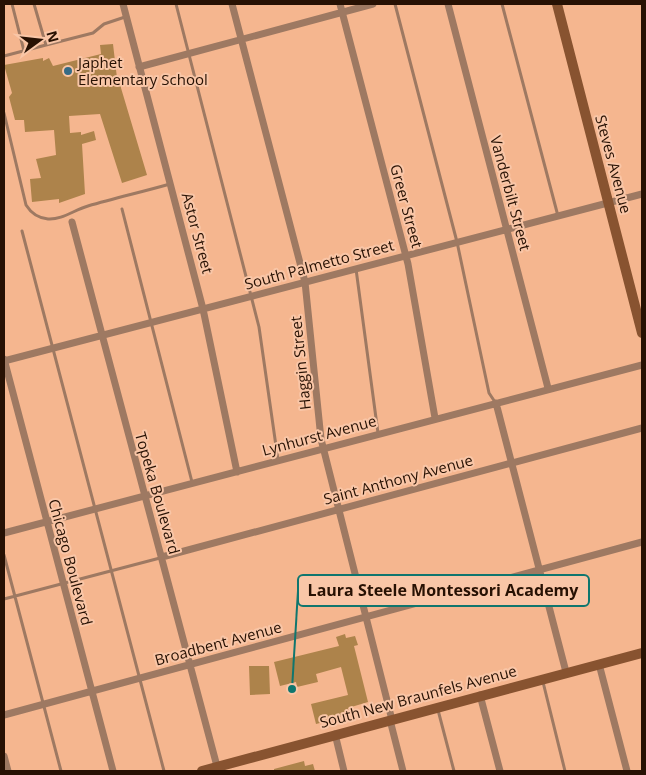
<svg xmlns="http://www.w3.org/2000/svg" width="646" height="775" viewBox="0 0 646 775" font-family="'Open Sans',sans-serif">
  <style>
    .building { fill: #ad834b }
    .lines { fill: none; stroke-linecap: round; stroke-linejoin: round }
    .lane { stroke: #9e7962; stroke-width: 3 }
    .street { stroke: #9e7962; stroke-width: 7 }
    .secondary { stroke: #885330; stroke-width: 10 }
    .poi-dot { fill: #356b86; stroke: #f9c6a7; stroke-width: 2 }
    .labels { text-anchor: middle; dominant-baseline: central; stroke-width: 4; stroke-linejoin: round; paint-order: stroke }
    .poi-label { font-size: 15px; fill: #271103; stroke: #f9c6a7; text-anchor: start }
    .street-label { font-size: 15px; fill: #271103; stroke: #f9c6a7 }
    .leader { fill: none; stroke: #0f766e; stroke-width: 2 }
    .callout-dot { fill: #0f766e; stroke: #f9c6a7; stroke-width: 2 }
    .callout { fill: #f9c6a7; stroke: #0f766e; stroke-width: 2 }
    .callout-label { font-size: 16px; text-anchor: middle; font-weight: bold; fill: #271103 }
  </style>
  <rect width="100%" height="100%" fill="#f5b68f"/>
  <!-- building -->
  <path class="building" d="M113 44 117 78 120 77 121 88 147 175 122 183 100 114 69 116 70 133 81 132V135L94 131 96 140 82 144 85 194 59 203V199L32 202 30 179 41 178 36 159 56 155 54 130 25 132 24 120H15L9 97 12 93 4 65 43 58V61L49 58 53 66 101 54 100 45Z
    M345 634 346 638 355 636 358 645 354 646 368 702 348 708 350 715 316 724 311 704 348 695 341 667 316 674 318 682 297 687 296 682 280 686 274 662 339 646 336 637Z
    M249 666H269L270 694 250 695Z
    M304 761 305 766 313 764 315 771H274V769Z"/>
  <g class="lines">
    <!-- lane -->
    <path class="lane" d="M12 4 24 51
      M176 4 259 327 278 460
      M395 4 457 242 489 393 495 402
      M502 4 558 216
      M46 45 93 33 104 24 125 17
      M4 56 46 45 34 4
      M4 113 26 205C31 213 37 218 48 219 62 220 74 210 88 206 115 198 142 192 170 184
      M122 209 192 482
      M22 231 164 771
      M356 269 378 433
      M4 555 61 771
      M4 599 160 558
      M543 682 565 771
      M438 710 454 771"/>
    <!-- street -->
    <path class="street" d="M123 4 203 309 237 472
      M232 4 305 282 321 439 392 720
      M340 4 408 264 435 418
      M448 4 548 388
      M139 67 373 4
      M72 222 218 770
      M4 359 113 771
      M4 361 642 194
      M496 403 566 672
      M4 533 642 365
      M162 557 642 428
      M599 664 627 771
      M480 695 500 771
      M4 715 642 542
      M390 720 403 771
      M335 734 344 771
      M4 756 8 771"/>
    <!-- secondary -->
    <path class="secondary" d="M557 4 642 333
      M202 771 642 653"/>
  </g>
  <!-- markers -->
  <circle class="poi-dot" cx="68" cy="71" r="5"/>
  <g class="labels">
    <!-- poi labels -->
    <g class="poi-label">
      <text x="78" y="62">Japhet<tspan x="78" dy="17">Elementary School</tspan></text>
    </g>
    <!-- street labels -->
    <g class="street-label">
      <text transform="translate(614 164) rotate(75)">Steves Avenue</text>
      <text transform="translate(511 193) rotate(75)">Vanderbilt Street</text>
      <text transform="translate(407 206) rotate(75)">Greer Street</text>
      <text transform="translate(198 233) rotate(75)">Astor Street</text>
      <text transform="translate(319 264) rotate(-15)">South Palmetto Street</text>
      <text transform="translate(300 363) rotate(-96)">Haggin Street</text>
      <text transform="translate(319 435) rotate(-15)">Lynhurst Avenue</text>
      <text transform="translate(398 479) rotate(-15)">Saint Anthony Avenue</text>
      <text transform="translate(158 493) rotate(74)">Topeka Boulevard</text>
      <text transform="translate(71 562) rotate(75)">Chicago Boulevard</text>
      <text transform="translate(218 643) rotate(-15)">Broadbent Avenue</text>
      <text transform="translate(418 696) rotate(-15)">South New Braunfels Avenue</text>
    </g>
  </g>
  <!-- callouts -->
  <path class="leader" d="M292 689L298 591"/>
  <circle class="callout-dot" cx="292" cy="689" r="5"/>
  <rect class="callout" x="298" y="575" width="291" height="31" rx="5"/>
  <g class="callout-label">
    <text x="443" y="596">Laura Steele Montessori Academy</text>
  </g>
  <!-- border -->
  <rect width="646" height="775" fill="none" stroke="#271103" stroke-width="10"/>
  <!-- north arrow -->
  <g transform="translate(40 40) rotate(75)" stroke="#f9c6a7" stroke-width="4" paint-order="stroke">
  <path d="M0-4L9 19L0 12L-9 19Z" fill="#271103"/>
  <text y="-8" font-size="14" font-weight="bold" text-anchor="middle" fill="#271103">N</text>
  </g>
</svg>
